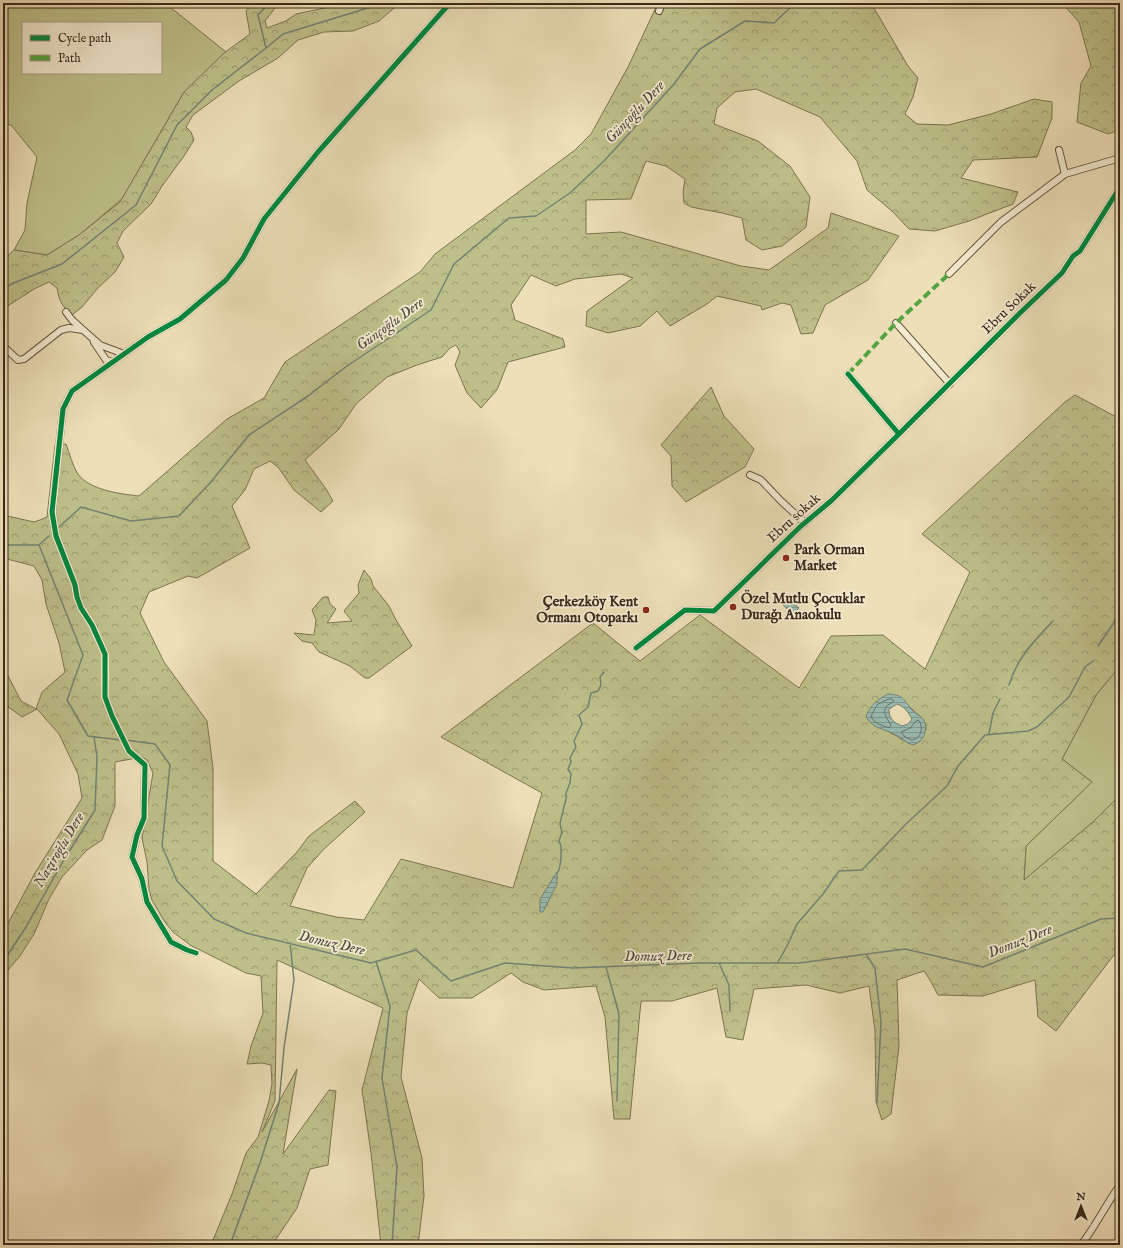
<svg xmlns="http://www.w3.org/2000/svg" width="1123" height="1248" viewBox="0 0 1123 1248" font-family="'IM FELL English',serif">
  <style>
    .green { fill: #bec08a; stroke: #7c7553; fill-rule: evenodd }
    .forest { fill: url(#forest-crowns); stroke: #7c7553; fill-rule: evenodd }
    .water { fill: url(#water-rules); stroke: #738276; fill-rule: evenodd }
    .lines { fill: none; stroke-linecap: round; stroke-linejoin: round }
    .shore { stroke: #6a7367; stroke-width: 1 }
    .stream { stroke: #738276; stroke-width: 1.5 }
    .minor-casing { stroke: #675743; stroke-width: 8 }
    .minor { stroke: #f3ead0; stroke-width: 6 }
    .quiet { stroke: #54a441; stroke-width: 4; stroke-dasharray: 8 4; stroke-linecap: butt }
    .cycleway-casing { stroke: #f3ead0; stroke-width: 8 }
    .cycleway { stroke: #00873e; stroke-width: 5 }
    .poi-dot { fill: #8f2418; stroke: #f3ead0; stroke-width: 1.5 }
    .labels { text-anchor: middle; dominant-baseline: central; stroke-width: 3.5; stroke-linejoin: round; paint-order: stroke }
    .street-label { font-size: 14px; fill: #3a2a1c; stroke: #f3ead0 }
    .poi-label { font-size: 14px; font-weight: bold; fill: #3a2a1c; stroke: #f3ead0; text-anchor: start }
    .water-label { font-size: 15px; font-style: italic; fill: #524e42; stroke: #f3ead0 }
  </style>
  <defs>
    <pattern id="forest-crowns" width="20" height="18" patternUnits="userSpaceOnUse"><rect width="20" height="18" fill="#bec08a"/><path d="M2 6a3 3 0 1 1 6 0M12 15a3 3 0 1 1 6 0" fill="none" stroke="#9b9c70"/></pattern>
    <pattern id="water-rules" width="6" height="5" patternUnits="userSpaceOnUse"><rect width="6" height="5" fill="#99bcb2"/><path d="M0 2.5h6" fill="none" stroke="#7e9990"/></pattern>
  </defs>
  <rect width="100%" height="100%" fill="#eddfb7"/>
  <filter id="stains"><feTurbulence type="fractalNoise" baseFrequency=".005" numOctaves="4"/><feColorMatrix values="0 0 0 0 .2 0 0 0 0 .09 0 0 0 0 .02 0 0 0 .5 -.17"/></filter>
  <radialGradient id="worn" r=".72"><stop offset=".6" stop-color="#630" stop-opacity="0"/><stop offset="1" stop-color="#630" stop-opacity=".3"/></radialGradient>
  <!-- green -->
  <path class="green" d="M3 3H165L226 52 184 92 122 199 79 235 47 255 14 250 25 230 27 203 37 157 11 125 3 124ZM23 23H161V73H23Z
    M1120 666V795L1093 822 1024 880 1026 846 1092 782 1062 759 1096 695Z"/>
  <!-- forest -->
  <path class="forest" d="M252 3H279L265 21 267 28 286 21 296 14 334 6 343 3H400L379 21 353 31 324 32 298 40 278 58 239 81 193 115 186 127 191 132 194 140 184 156 162 186 151 204 123 231 117 243 124 257 115 272 97 289 82 307 72 315C62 306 59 301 57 288L49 282 34 289 3 309V260L14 250 47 255 79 235 120 202 184 92 224 53 250 34 246 11Z
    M658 3H871L908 66 918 78 913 97 905 114 917 124 948 125 991 114 1034 99 1052 102V118L1037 157 973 160 961 178 1018 192 1013 204 969 221 935 231 909 229 892 211 867 190 857 161 820 117 756 89 735 92 717 108 714 124 758 141 790 166 810 197 806 227 782 246 762 250 746 240 742 218 722 213 691 207 684 203 683 192 685 179 666 166 646 161 631 199 586 200V234L621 232 741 266 769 270 828 228 831 213 899 236 868 280 825 305 813 333 801 334 791 305 782 303 762 310 761 306 717 296 707 304 670 326 657 311 640 326 608 333 586 326 587 311 633 278 621 274 575 279 556 286 531 275 511 305 515 320 563 339 565 347 508 362 497 390 481 408 467 393 455 365 460 352 456 345 450 348 442 357 417 365 387 377 356 404 339 429 305 460 326 489 333 501 321 512 294 490 278 467 270 461 254 469 245 490 232 506 250 548 197 578 188 576 149 592 140 613 164 662 207 721 213 768V861L256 894 297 852 309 836 355 801 365 812 324 849 307 868 290 906 336 917 364 920 401 859 513 888 542 793 441 737 593 623 640 661 700 615 799 688 831 636 883 635 925 669 970 572 922 534 1065 402 1075 395 1120 419V666L1096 695 1062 759 1092 782 1026 846 1024 880 1093 822 1120 795V952L1113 956 1056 1031 1038 1017 1035 980 983 996 938 995 930 980 924 971 897 980 899 1046 891 1114 882 1120 876 1102 875 1031 869 986 840 993 806 985 754 989 743 1040 726 1037 717 988 672 1001H641L630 1119H614L605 1017 596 986 544 990 523 982 511 973 472 998H439L419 979 407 1013 401 1077 422 1158 424 1196 418 1245H381L371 1153 362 1090 383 1008 277 960 275 1101 262 1132 297 1069 283 1154 329 1090 336 1091 328 1165 310 1169 297 1208 272 1245H211L232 1194 246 1153 258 1137 269 1101 272 1084 271 1065 262 1063 247 1064 251 1046 263 1013 261 976 246 973 190 945 173 932 165 922 152 900 149 889 147 862 142 838 153 773 147 760 142 757 115 762V806L102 840 87 850 62 877 49 899 34 934 20 956 8 970 3 973 4 931 35 873 82 798 78 774 59 734 37 709 22 717 3 703V666L21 701 36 709 42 692 65 672 59 643 46 604 42 580 34 566 7 559 3 561V515L34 522 40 520 47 517 55 445 66 444C69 452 73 467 78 474 89 490 121 494 139 496L227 419 264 398 285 362 420 272 435 254 575 150 591 134 628 67ZM888 694 912 709 923 719 926 726V730L902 740 897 736 889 732Z
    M1062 3H1120V130L1108 134 1077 122 1081 83 1091 66 1079 22Z
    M711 387 724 416 754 449 745 467 686 502 672 486 671 456 661 445Z
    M364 570 371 579 373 586 389 606 396 620 412 646 369 678H365L350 666 319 652 312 643 302 641 294 633 314 635 316 620 312 610 323 597H328L330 604 336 609 327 623 352 621 344 611 359 593 358 585Z"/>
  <!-- water -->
  <path class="water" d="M789 599 799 608 793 614 783 605Z
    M888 694C905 695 903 700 913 711 916 714 921 716 923 719 928 726 925 738 919 742 917 743 915 744 913 745 906 743 902 738 896 735 884 728 874 730 866 717 870 705 877 700 888 694ZM897 704C905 707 908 712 912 719L908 724 902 726C894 722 889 720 889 709Z
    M557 872V884L543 912H540V899Z"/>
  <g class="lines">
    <!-- shore -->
    <path class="shore" d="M889 699H892L894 701C892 703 888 704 886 707 882 713 888 720 891 725L889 728C882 725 874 724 871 716L877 705Z
      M916 721 918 720 920 722C923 730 921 738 912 740L905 737 901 732 910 728Z"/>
    <!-- stream -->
    <path class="stream" d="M266 48 283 34 384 3
      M3 290 11 284 62 264 136 205 177 125 212 90 266 48 258 15 269 3
      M58 528 81 507 131 521 179 516 210 483 249 435 308 396 347 366 431 310 454 264 509 218 536 216 570 193 604 161 674 84 700 49 745 21 774 23 795 3
      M3 545H39L83 655 67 700 88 736 121 740
      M39 545 49 536
      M1098 646 1113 624 1120 607
      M1009 685C1017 658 1034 641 1053 621
      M989 734 993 713 1000 699
      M126 740 155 744 170 765 162 846 177 881 214 919 246 933 371 963 416 950 451 981 505 963 573 968 700 963H799L905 949 983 967 1101 919 1120 918
      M557 873 559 870 561 860V846L559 841 562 832 560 824 561 819 566 799V793L570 783 571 774 568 769 571 762 570 758 576 747 574 741 582 724 579 715 588 707 591 693 598 691 601 685 600 677 604 672
      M866 954 875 968 881 1022 877 1103
      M376 961 390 1006 382 1078 397 1167 392 1245
      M3 962 26 927 65 858 95 810 97 757 94 737
      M778 962 788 944 797 924 823 894 839 871 862 870 906 824 947 786 958 766 985 735 1028 731 1037 727 1069 697 1085 667 1093 661
      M719 963 729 985 730 1011
      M606 967 619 1014 617 1101
      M230 1245 260 1163 279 1103 284 1048 294 980 290 943"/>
    <!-- minor casing -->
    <g class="minor-casing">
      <path id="minor" d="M659 11 662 3
        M1059 150 1065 174
        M949 274 1001 222 1065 174 1120 158
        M66 312 72 320 100 345 124 354
        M896 323 950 384
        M94 342 106 360 113 362
        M3 346 18 360 24 359 61 330 69 328 83 330
        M899 434 1020 313 1062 273 1073 256 1080 251 1120 187
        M750 475 761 480 781 501 805 523
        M636 648 685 610 714 611 801 526 831 501 899 434 848 374
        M196 953 187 950 171 942 147 902 142 879 132 857 137 835 144 818 145 765 129 751 112 716 105 697V654L92 625 81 608 77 597 75 585 56 536 52 512 63 409 72 391 148 337 180 319 226 280 243 258 264 219 318 152 450 3
        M1081 1245C1096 1226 1106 1204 1120 1185"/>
    </g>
    <!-- minor -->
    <use href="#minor" class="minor"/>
    <!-- quiet -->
    <path class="quiet" d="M848 374 896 323 949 274"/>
    <!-- cycleway casing -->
    <g class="cycleway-casing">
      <path id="cycleway" d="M899 434 1020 313 1062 273 1073 256 1080 251 1120 187
        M636 648 685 610 714 611 801 526 831 501 899 434 848 374
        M196 953 187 950 171 942 147 902 142 879 132 857 137 835 144 818 145 765 129 751 112 716 105 697V654L92 625 81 608 77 597 75 585 56 536 52 512 63 409 72 391 148 337 180 319 226 280 243 258 264 219 318 152 450 3"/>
    </g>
    <!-- cycleway -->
    <use href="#cycleway" class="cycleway"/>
  </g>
  <!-- markers -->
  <g class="poi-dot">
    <circle cx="786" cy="558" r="4"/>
    <circle cx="733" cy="607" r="4"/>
    <circle cx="646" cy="610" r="4"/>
  </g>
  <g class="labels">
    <!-- street labels -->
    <g class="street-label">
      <text transform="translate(1009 308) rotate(-44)">Ebru Sokak</text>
      <text transform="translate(794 518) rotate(-42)">Ebru sokak</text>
    </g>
    <!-- poi labels -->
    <g class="poi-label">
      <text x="794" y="550">Park Orman<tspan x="794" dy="16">Market</tspan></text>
      <text x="741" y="599">Özel Mutlu Çocuklar<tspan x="741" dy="16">Durağı Anaokulu</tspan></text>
      <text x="638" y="602" text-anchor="end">Çerkezköy Kent<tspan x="638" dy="16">Ormanı Otoparkı</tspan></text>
    </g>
    <!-- water labels -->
    <g class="water-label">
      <text transform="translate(635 112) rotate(-47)">Günçoğlu Dere</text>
      <text transform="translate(390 324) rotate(-36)">Günçoğlu Dere</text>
      <text transform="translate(59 850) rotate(-59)">Naziroğlu Dere</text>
      <text transform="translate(1020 941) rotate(-22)">Domuz Dere</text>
      <text transform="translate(332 943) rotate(13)">Domuz Dere</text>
      <text transform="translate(658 956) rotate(-1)">Domuz Dere</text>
    </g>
  </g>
  <!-- margin -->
  <rect width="1123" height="1248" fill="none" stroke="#eddfb7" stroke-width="16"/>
  <rect x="4" y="4" width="1115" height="1240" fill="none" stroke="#3a2a1c" stroke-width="2"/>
  <rect x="8" y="8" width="1107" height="1232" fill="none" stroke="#3a2a1c"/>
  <!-- legend -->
  <rect x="22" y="22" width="140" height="52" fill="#f3ead0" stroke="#a99d88"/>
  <rect x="30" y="35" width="20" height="6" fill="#00873e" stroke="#a99d88"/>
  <text x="58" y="42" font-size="12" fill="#3a2a1c">Cycle path</text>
  <rect x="30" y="55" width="20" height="6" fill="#54a441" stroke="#a99d88"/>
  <text x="58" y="62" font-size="12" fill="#3a2a1c">Path</text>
  <!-- north arrow -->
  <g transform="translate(1081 1206)" stroke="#f3ead0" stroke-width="3" paint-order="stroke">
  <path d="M0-3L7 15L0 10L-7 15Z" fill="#3a2a1c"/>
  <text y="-6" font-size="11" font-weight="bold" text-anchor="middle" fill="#3a2a1c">N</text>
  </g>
  <rect width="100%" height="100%" filter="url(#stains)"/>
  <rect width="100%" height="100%" fill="url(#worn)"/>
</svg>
